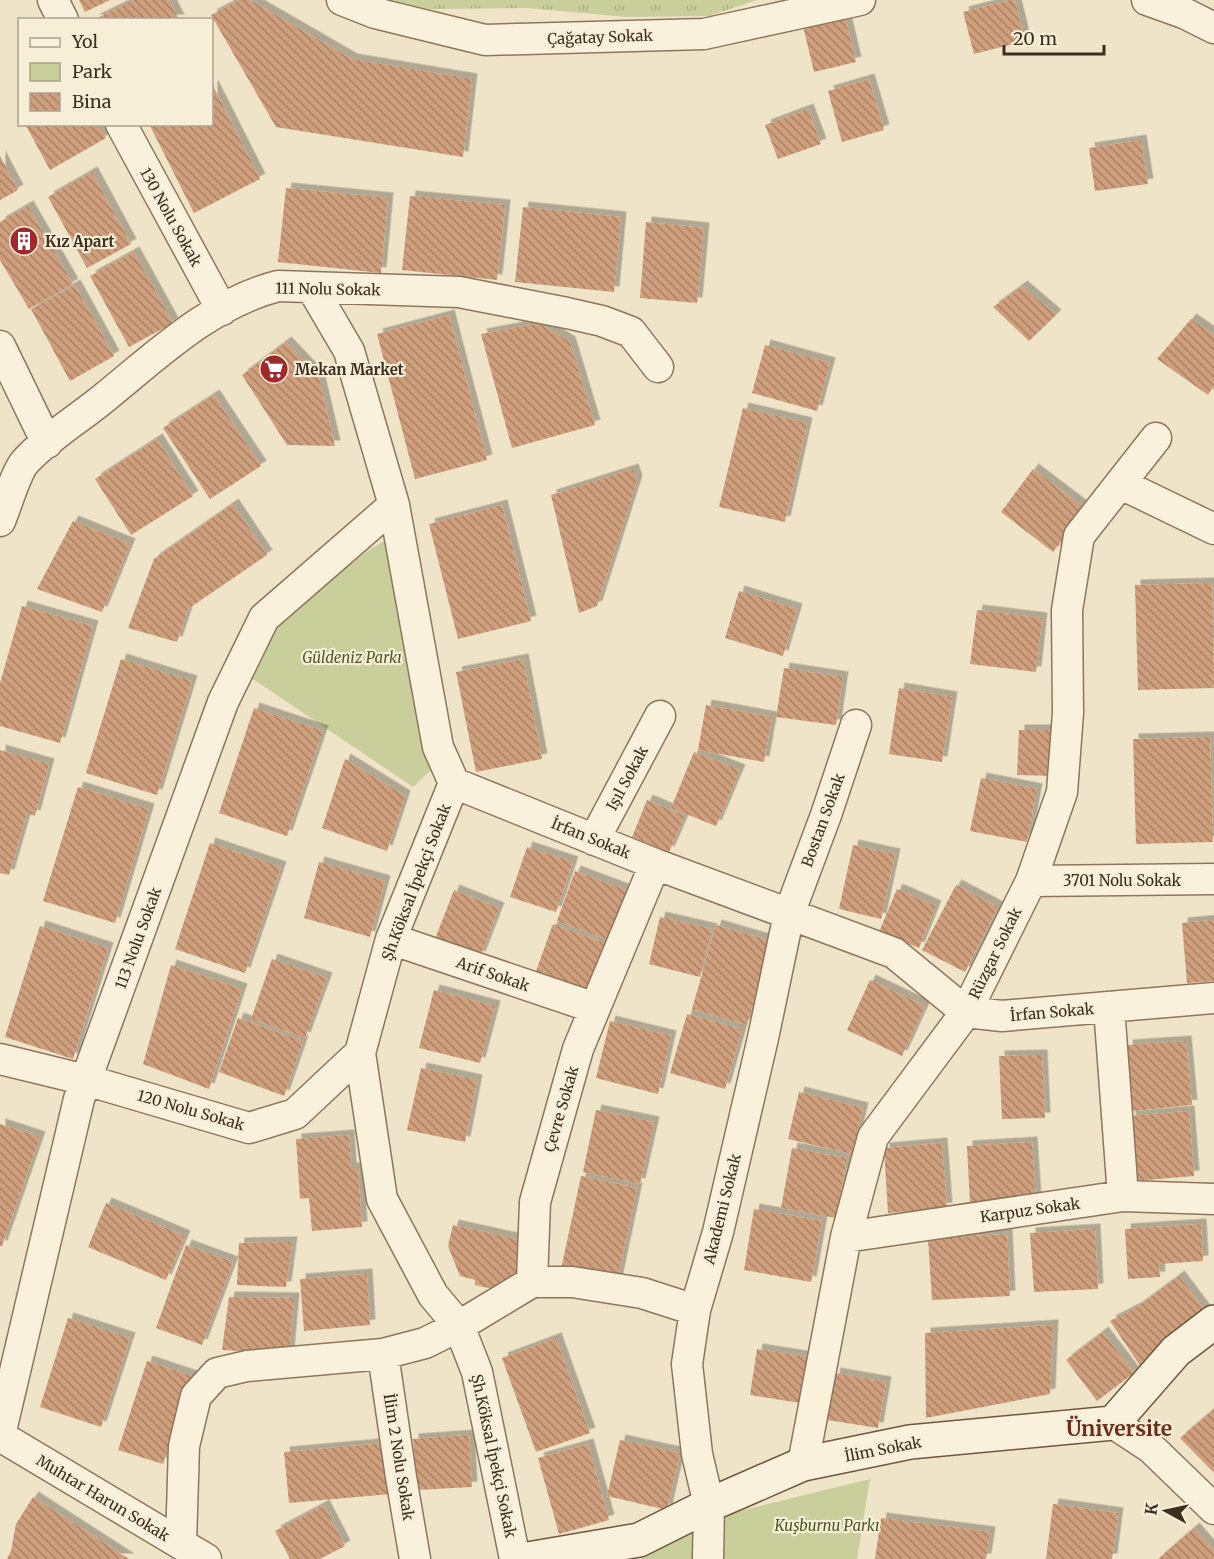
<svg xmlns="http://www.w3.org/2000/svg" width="1214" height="1559" viewBox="0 0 1214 1559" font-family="Merriweather,serif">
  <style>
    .grass { fill: url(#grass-tufts) }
    .green { fill: #c9cf9b }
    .building { fill: url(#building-back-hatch); filter: url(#shadow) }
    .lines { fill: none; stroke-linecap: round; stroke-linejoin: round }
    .street-casing { stroke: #8d765c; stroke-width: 33 }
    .secondary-casing { stroke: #6f573f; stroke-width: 36 }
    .street { stroke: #faf1dc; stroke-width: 30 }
    .secondary { stroke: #faf1dc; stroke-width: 33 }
    .labels { text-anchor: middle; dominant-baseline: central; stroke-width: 4.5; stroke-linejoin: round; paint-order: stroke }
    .street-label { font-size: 15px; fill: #3d2e20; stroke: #f7eed8 }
    .poi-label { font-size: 15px; font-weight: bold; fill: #3d2e20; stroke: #f7eed8; text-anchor: start }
    .park-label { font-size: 15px; font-style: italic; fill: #4d5a26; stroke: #f7eed8 }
    .district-label { font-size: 21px; font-weight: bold; fill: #6b2e1e; stroke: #f7eed8 }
  </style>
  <defs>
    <pattern id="grass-tufts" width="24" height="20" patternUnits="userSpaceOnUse" patternTransform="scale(1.5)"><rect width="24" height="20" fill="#c9cf9b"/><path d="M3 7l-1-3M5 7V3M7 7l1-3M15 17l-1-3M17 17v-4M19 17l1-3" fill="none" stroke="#aeb285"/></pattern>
    <pattern id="building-back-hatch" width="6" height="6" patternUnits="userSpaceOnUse" patternTransform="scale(1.5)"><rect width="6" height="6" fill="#cf9f7d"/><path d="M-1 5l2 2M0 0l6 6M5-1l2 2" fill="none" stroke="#a98266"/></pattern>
    <filter id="shadow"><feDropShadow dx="5.5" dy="-5.5" stdDeviation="0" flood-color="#0004"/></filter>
  </defs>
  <rect width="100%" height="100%" fill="#f0e4c8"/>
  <!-- grass -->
  <path class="grass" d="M392 0H757L709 16 627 17 526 8 429 9Z"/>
  <!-- green -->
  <path class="green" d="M406 528 444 758 413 787 250 677 274 622 372 548Z
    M870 1479 857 1559H641L638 1536Z"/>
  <!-- building -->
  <path class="building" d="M79 0H110L85 12Z
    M134 0H169L179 20H93Z
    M239 0H250L352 59 472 79 463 157 276 127 211 15Z
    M1010 0H1015L1025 41 974 54 963 12Z
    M845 16 856 62 814 72 803 26Z
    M869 79 884 130 842 142 828 91Z
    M213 86 260 179 194 213 149 124H212V87Z
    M808 109 821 144 778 159 765 125Z
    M25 124H98L106 138 50 170Z
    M1141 140 1148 184 1095 191 1089 148Z
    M0 156 18 190 0 200Z
    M92 172 131 244 87 268 48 197Z
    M286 188 388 198 381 273 278 262Z
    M410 196 505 205 497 280 402 270Z
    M28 206 73 284 29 309 0 260V222Z
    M523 207 621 217 614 292 515 282Z
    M646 222 704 228 697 303 640 298Z
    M134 252 173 323 129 347 90 276Z
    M75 285 114 356 70 381 31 309Z
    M1022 286 1056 315 1029 341 993 307Z
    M449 315 487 460 415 479 377 334Z
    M1191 319 1214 335V385L1208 395 1157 359Z
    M539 323 570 342 595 425 512 448 481 334Z
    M286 342 319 377 335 446 287 445 242 375Z
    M765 345 830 363 817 411 752 393Z
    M214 395 261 466 210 499 163 428Z
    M743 408 807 423 785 522 719 507Z
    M157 439 193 496 131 535 95 479Z
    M633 469 637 481 597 606 579 613 551 495Z
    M1033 469 1086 509 1053 552 1001 512Z
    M233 504 267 555 188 609 177 642 128 628 154 559Z
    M502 505 531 621 458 639 429 524Z
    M73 521 130 544 102 612 37 589Z
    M1212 583 1214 688 1138 690 1135 585Z
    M739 591 797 609 783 656 725 638Z
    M22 606 93 626 60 743 0 726V683Z
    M977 610 1042 618 1036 672 970 664Z
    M121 659 192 681 157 795 86 773Z
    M523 659 542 759 476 772 456 672Z
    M784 668 843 677 836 725 776 717Z
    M899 688 952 697 942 762 889 754Z
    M706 705 772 717 764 762 698 750Z
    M254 708 323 731 287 836 219 813Z
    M1019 730H1056L1055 776 1017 775Z
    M1210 737 1213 842 1136 844 1133 739Z
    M0 750 49 764 35 816 27 813 9 875 0 873Z
    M694 752 740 770 716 826 671 808Z
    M345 759 405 796 387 851 322 828Z
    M981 778 1037 789 1027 842 970 831Z
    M78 787 149 809 115 923 43 901Z
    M647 800 685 816 669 852 632 837Z
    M210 843 281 867 245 973 175 949Z
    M853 845 895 854 881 919 839 909Z
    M527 847 573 862 556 912 510 897Z
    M319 862 385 881 370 937 304 918Z
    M575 871 634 893 616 943 557 921Z
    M956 885 998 907 965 972 922 950Z
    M897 889 936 906 919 948 879 932Z
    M454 890 499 908 480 957 435 939Z
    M660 917 712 929 700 977 649 964Z
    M1214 920V981L1187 983 1182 923Z
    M553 924 613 946 595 995 535 974Z
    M716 925 771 941 747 1025 692 1009Z
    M40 926 108 948 73 1059 5 1037Z
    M272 959 327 978 305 1038 251 1019Z
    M171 965 242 989 209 1089 143 1064Z
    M870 980 925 1006 902 1056 847 1030Z
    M434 990 495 1006 480 1063 419 1048Z
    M687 1014 742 1029 725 1089 670 1073Z
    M238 1018 303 1041 284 1096 219 1072Z
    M610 1021 671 1036 658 1094 596 1078Z
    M1186 1041 1192 1105 1133 1111 1127 1045Z
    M1042 1055 1045 1118 1002 1119 999 1056Z
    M421 1068 477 1080 465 1142 407 1130Z
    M799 1092 863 1108 852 1154 788 1139Z
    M596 1110 654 1122 640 1184 583 1172Z
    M1189 1111 1194 1176 1135 1181 1130 1116Z
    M0 1124 40 1137 2 1246H0Z
    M349 1135 351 1168H358L362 1227 312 1231 309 1198 300 1199 296 1139Z
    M1032 1142 1036 1201 970 1205 967 1146Z
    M942 1143 947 1208 888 1213 884 1148Z
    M792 1148 847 1158 836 1218 781 1208Z
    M581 1176 637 1188 616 1287 560 1274Z
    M106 1203 185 1236 166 1280 88 1247Z
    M754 1209 822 1221 811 1282 744 1270Z
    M1201 1224 1203 1261 1159 1264 1160 1277 1128 1279 1125 1229Z
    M453 1225 530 1242 520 1288 499 1283 498 1290 475 1285V1280L460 1276 448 1246Z
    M1095 1229 1098 1289 1034 1292 1030 1233Z
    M1007 1234 1010 1296 932 1300 928 1239Z
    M292 1242 286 1287 237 1285 239 1243Z
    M186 1245 233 1262 202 1345 156 1328Z
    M367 1274 370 1325 304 1331 300 1279Z
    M1179 1276 1213 1321 1141 1367 1110 1321 1137 1307Z
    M229 1297 294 1298 289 1354 222 1350Z
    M68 1318 130 1338 101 1427 40 1407Z
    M1053 1325 1050 1394 926 1418 925 1333Z
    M1103 1332 1134 1373 1097 1401 1066 1360Z
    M556 1338 590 1433 536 1452 502 1358Z
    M757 1349 808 1357 800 1403 750 1395Z
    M147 1361 192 1376 163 1464 118 1450Z
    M835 1373 886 1382 878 1428 827 1420Z
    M1214 1409V1473L1180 1438Z
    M469 1435 472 1487 417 1490 413 1439Z
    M620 1440 680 1453 667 1510 607 1496Z
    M386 1443 391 1494 289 1503 284 1452Z
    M588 1444 609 1520 559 1534 538 1458Z
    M33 1497 129 1559H7L11 1551 16 1524Z
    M1053 1504 1118 1513 1112 1559H1046Z
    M324 1505 345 1546 320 1559H290L275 1531Z
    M881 1518 990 1532 986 1559H875Z
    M1194 1528 1214 1551V1559H1158Z"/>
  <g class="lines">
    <!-- street casing -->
    <g class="street-casing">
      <path id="street" d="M53 0 63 20
        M342 0 375 13 485 40 704 34 860 0
        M1147 0 1186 14 1214 28
        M121 124 222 310
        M312 288 349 351 394 505 438 747 454 783 655 864 894 953 966 1012 1002 1016 1214 998
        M0 346 47 443
        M1121 484 1214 529
        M0 521C6 507 16 472 25 462 46 439 75 421 99 402 154 358 208 304 278 286L459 292 567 313 602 321 631 332 658 367
        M454 783 391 939 360 1053 382 1199 433 1295 459 1326 477 1372 515 1559
        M594 840 660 716
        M1031 881 1214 879
        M391 939 595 1008
        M1109 1007 1123 1196
        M0 1059 86 1080 249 1128 295 1114 360 1053
        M846 1237 1123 1196 1214 1199
        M532 1282H572L642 1293 695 1310
        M383 1354 401 1477 415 1559
        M1113 1423 1151 1448 1214 1509
        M0 1435 79 1099 223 702 264 618 394 505
        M0 1436 206 1559
        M803 1464 846 1237 873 1137 966 1012 1031 881 1062 792 1068 713 1067 610 1079 536 1156 438
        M181 1544 184 1446 196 1396 217 1373 247 1366 383 1354 425 1343 459 1326 532 1282 535 1202 578 1049 655 864
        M708 1559 709 1505 697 1454 687 1364 695 1310 718 1232 763 1038 789 914 826 815 856 725"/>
    </g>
    <!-- secondary casing -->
    <g class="secondary-casing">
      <path id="secondary" d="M528 1559 639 1540 709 1505 803 1464 910 1442 1113 1423 1176 1351 1214 1322"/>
    </g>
    <!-- street -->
    <use href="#street" class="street"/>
    <!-- secondary -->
    <use href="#secondary" class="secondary"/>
  </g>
  <!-- icons -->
  <defs>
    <g id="building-disc" transform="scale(1.5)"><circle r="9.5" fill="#9e2a2b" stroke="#f7eed8"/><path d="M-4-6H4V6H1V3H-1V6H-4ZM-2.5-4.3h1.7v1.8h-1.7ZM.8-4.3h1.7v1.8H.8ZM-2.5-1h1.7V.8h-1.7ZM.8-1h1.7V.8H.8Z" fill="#fff"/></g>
    <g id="supermarket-disc" transform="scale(1.5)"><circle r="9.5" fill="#9e2a2b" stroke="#f7eed8"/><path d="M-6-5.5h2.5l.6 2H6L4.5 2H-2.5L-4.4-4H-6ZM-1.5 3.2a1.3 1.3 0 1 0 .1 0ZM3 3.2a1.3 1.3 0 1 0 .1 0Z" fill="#fff"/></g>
  </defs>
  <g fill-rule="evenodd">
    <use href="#building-disc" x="24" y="241"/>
    <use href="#supermarket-disc" x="274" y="369"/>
  </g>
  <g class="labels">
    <!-- street labels -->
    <g class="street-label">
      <text transform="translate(600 37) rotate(-2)">Çağatay Sokak</text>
      <text transform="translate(171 217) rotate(61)">130 Nolu Sokak</text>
      <text transform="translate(328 289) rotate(1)">111 Nolu Sokak</text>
      <text transform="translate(627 778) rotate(-62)">Işıl Sokak</text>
      <text transform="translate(823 820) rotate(-70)">Bostan Sokak</text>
      <text transform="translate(591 838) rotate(22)">İrfan Sokak</text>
      <text x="1122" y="880">3701 Nolu Sokak</text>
      <text transform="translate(416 882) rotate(-69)">Şh.Köksal İpekçi Sokak</text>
      <text transform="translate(138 938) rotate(-70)">113 Nolu Sokak</text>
      <text transform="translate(995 953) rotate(-64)">Rüzgar Sokak</text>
      <text transform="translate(493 974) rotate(19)">Arif Sokak</text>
      <text transform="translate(1052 1012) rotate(-5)">İrfan Sokak</text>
      <text transform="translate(561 1109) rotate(-74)">Çevre Sokak</text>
      <text transform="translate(191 1110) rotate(16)">120 Nolu Sokak</text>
      <text transform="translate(722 1209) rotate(-76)">Akademi Sokak</text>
      <text transform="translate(1030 1210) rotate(-8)">Karpuz Sokak</text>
      <text transform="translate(883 1449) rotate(-11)">İlim Sokak</text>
      <text transform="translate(494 1456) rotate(78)">Şh.Köksal İpekçi Sokak</text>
      <text transform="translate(399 1457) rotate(81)">İlim 2 Nolu Sokak</text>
      <text transform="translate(103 1498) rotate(31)">Muhtar Harun Sokak</text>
    </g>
    <!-- poi labels -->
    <g class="poi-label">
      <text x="45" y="241">Kız Apart</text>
      <text x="295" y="369">Mekan Market</text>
    </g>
    <!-- park labels -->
    <g class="park-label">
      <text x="352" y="657">Güldeniz Parkı</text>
      <text x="827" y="1525">Kuşburnu Parkı</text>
    </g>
    <!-- district labels -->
    <g class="district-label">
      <text x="1119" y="1428">Üniversite</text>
    </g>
  </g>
  <!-- legend -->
  <rect x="18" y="18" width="195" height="108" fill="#f7eed8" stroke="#ada18e" stroke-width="1.5"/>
  <rect x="30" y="38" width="30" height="9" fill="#faf1dc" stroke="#ada18e" stroke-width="1.5"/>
  <text x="72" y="48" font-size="18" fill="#3d2e20">Yol</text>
  <rect x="30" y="63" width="30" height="18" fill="#c9cf9b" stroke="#ada18e" stroke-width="1.5"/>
  <text x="72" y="78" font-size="18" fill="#3d2e20">Park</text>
  <rect x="30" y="93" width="30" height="18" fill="url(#building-back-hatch)" stroke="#ada18e" stroke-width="1.5"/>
  <text x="72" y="108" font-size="18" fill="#3d2e20">Bina</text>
  <!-- north arrow -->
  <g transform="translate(1166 1511) rotate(278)" stroke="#f7eed8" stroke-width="4.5" paint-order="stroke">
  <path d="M0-4.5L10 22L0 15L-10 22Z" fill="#3d2e20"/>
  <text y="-9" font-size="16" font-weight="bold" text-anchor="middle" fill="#3d2e20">K</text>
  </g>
  <!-- scale -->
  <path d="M1004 45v9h100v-9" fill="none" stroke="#3d2e20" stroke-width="3"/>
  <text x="1013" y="45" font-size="18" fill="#3d2e20" stroke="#f7eed8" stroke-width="4.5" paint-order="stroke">20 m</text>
</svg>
